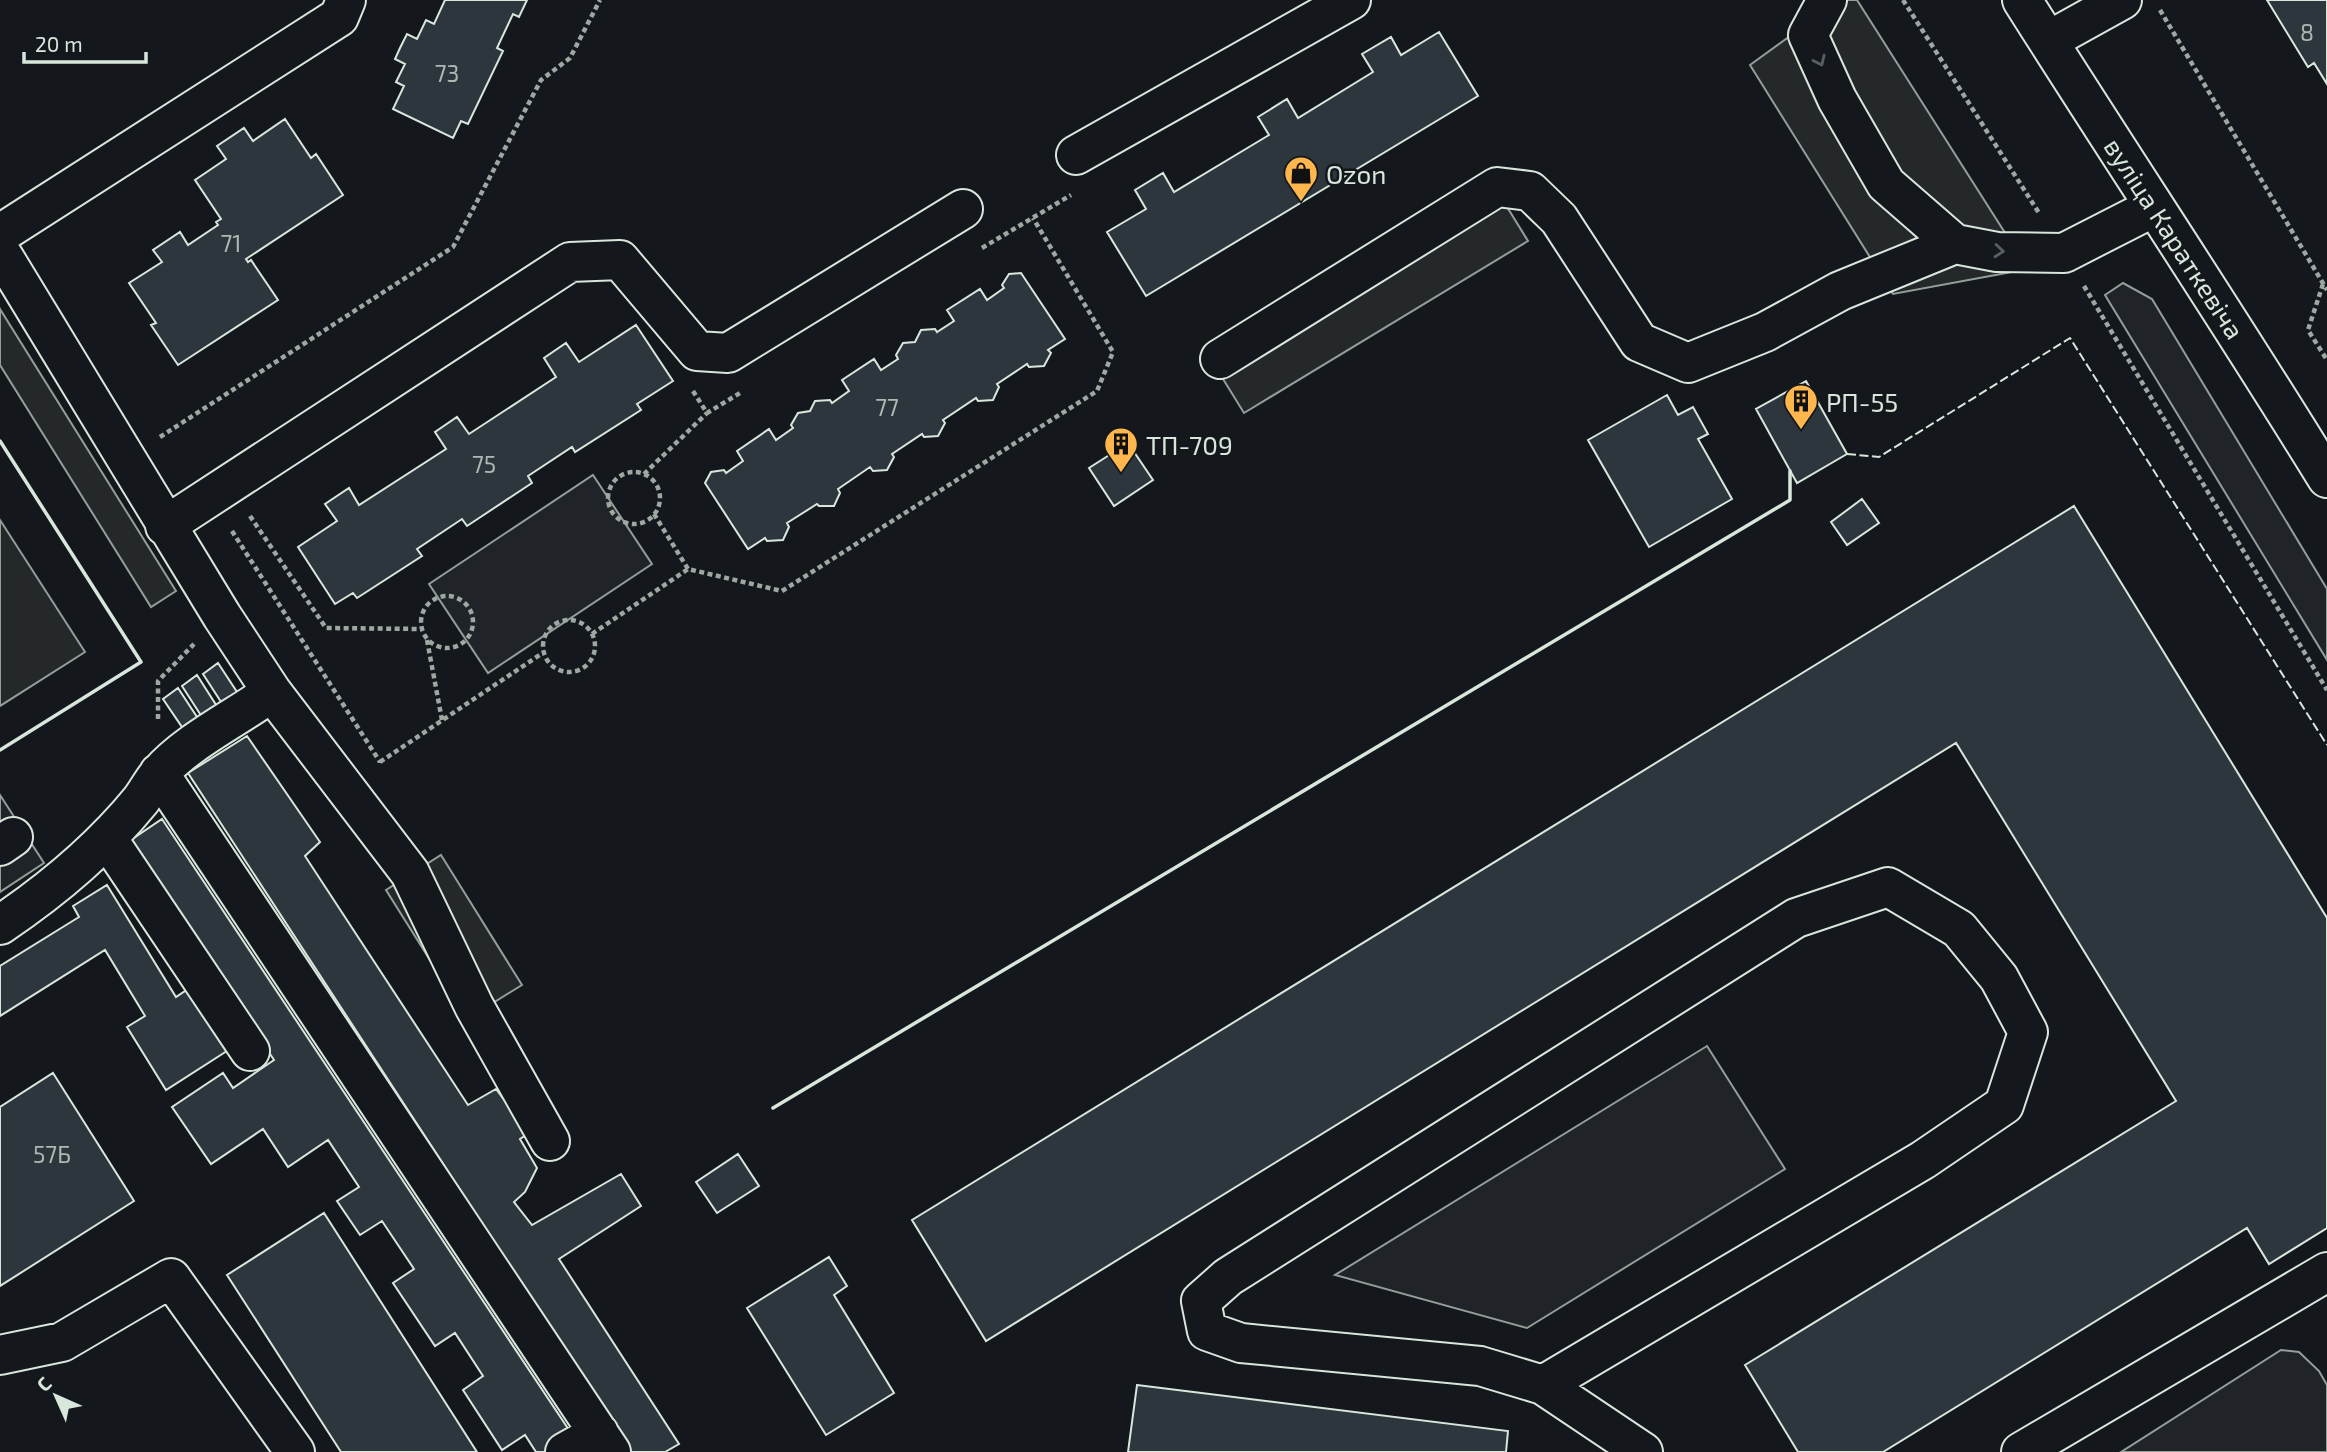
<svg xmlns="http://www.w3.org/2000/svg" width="2327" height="1452" viewBox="0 0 2327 1452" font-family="'Exo 2',sans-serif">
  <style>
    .green { fill: #202428; stroke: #939e99; stroke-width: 2 }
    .parking { fill: #24282b; stroke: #939e99; stroke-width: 2 }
    .building { fill: #2c363c; stroke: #d8e6dc; stroke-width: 2 }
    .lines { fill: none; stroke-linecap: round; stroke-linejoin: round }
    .minor-casing { stroke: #d8e6dc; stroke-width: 42 }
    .path { stroke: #9da8a2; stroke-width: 4.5; stroke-dasharray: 5 3.5; stroke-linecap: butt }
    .minor { stroke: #14181c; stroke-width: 38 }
    .fence { stroke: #d8e6dc; stroke-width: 2; stroke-dasharray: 9 3.5; stroke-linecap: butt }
    .wall { stroke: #d8e6dc; stroke-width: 3.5 }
    .oneway { stroke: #59605f }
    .labels { text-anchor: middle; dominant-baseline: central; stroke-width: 5; stroke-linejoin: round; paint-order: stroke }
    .number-label { font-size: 23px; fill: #adbab4 }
    .poi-label { font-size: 26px; fill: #d8e6dc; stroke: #14181c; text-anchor: start }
    .street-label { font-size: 26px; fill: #d8e6dc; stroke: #14181c }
  </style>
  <rect width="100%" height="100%" fill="#14181c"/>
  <!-- green -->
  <path class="green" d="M2123 283 2152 299 2327 589V660L2105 295Z
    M593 475 652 564 488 673 429 584Z
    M0 795 44 863 0 892Z
    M1707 1046 1785 1169 1527 1328 1335 1275Z
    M2281 1350 2299 1352 2319 1371 2327 1385V1452H2121Z"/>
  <!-- parking -->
  <path class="parking" d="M1840 0H1857L2028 269 1893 294 1750 65Z
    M1504 202 1528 241 1244 413 1220 374Z
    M0 309 176 591 151 607 0 365Z
    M0 520 85 652 0 706Z
    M441 855 522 985 467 1019 386 890Z"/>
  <!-- building -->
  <path class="building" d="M445 0H527L519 17 513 14 497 48 503 51 468 124 461 121 453 138 393 109 404 86 396 82 405 64 395 59 400 48 407 34 417 39 426 20 434 24Z
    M2267 0H2327V84L2314 63 2308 67Z
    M1439 32 1478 96 1146 296 1107 232 1146 209 1135 190 1163 173 1174 192 1269 135 1258 117 1287 99 1298 118 1373 72 1362 54 1391 37 1401 55Z
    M285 119 311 158 316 154 343 195 246 259 248 262 251 260 278 300 178 365 151 325 156 323 129 283 162 262 153 250 180 232 188 245 218 225 216 222 221 219 195 180 226 159 217 146 244 128 253 141Z
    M1021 273 1065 339 1048 350 1051 353 1044 366 1029 367 1027 364 997 384 999 387 993 400 978 401 976 398 943 420 945 423 938 436 924 437 922 434 892 454 894 457 887 470 873 471 870 467 838 489 840 493 834 506H819L817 504 787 523 789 527 783 540 767 541 765 538 748 549 705 483 711 472 724 470 726 473 743 461 737 451 769 429 776 440 793 428 791 425 798 413 810 411 815 401 830 400 832 403 849 391 842 380 874 359 881 370 898 359 896 355 903 343 915 342 921 330 935 329 937 332 954 321 947 310 980 289 987 300 1004 288 1002 285 1009 274Z
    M636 325 673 381 637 404 641 410 575 452 572 447 528 476 532 483 467 526 462 519 417 549 422 556 357 598 353 593 335 604 298 547 337 521 325 504 349 488 359 505 446 449 435 432 457 417 469 434 556 377 544 358 566 343 579 362Z
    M1806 381 1847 454 1797 483 1756 409Z
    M1667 395 1678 415 1693 407 1708 434 1698 439 1732 499 1649 547 1588 440Z
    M1128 443 1153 480 1114 506 1089 468Z
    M1862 499 1879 523 1847 545 1831 522Z
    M2074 506 2327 918V1228L2269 1264 2247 1228 1883 1452H1798L1745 1365 2176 1101 1956 743 986 1341 912 1220Z
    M218 663 239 695 223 705 203 674Z
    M197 675 218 708 202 717 182 686Z
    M178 688 199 720 184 730 163 699Z
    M247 736 320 842 305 856 468 1105 496 1089 529 1133 520 1139 537 1168 525 1192 514 1202 532 1225 621 1174 641 1206 559 1259 679 1444 665 1452H631L188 773Z
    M162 819 573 1436 549 1452H536L525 1435 502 1450 463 1390 483 1376 455 1333 435 1346 393 1283 414 1269 382 1221 360 1235 337 1201 359 1187 328 1140 288 1167 263 1129 211 1164 172 1107 223 1073 233 1088 274 1060 128 842Z
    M107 885 176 997 191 987 230 1049 166 1090 127 1027 145 1016 105 950 0 1016V966L79 917 73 906Z
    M53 1073 134 1201 0 1286V1107Z
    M738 1154 759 1186 717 1213 696 1182Z
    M324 1213 477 1452H341L227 1275Z
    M829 1257 847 1286 834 1295 894 1393 826 1435 747 1308Z
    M1137 1385 1508 1431 1506 1452H1128Z"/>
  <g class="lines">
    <!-- minor casing -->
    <g class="minor-casing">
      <path id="minor" d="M1827 0 1808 35 1837 99 1886 184 1955 244 1997 252 2064 253 2154 207
        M2022 0C2123 160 2228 317 2327 478
        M2048 41 2122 0
        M1076 155 1351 0
        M0 234 339 17 346 0
        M0 251 222 616 272 692 410 873 474 1006 550 1141
        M1220 359 1497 187 1530 191 1559 219 1639 342 1688 363 1765 332 1840 291 1955 244
        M165 526 570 262 620 260 697 351 728 353 963 209
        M159 773 611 1452
        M107 838 250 1051
        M0 846 13 837
        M0 925C52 890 101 849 141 800 147 792 152 782 159 774 186 742 238 717 272 692
        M0 1355 62 1342 171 1278 295 1452
        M1543 1385 1923 1160 2004 1105 2028 1032 1999 978 1959 929 1888 887 1796 918 1228 1277 1201 1301 1207 1331 1241 1343 1480 1366 1543 1385 1643 1452
        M565 1452 599 1433
        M2021 1452 2327 1272"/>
    </g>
    <!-- path -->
    <path class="path" d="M1903 0 2039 213
      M2160 10 2327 290
      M982 248 1071 195
      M2323 284 2308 330 2327 360
      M2084 286 2327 690
      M693 391 707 413 740 393
      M160 437 453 247 541 80 570 58 600 0
      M608 498a26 26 0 1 1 52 0a26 26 0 1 1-52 0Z
      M644 474 707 413
      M654 514 688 569
      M250 516 326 628 421 629
      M232 531 380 762
      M421 622a26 26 0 1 1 52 0a26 26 0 1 1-52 0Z
      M543 646a26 26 0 1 1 52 0a26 26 0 1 1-52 0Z
      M592 634 688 569 782 591 1097 391 1113 352 1033 218
      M427 640 442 720
      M158 719V681L194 644
      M380 762 544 652"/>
    <!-- minor -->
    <use href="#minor" class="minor"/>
    <!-- fence -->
    <path class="fence" d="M1847 454 1879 457 2070 338 2327 745"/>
    <!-- wall -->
    <path class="wall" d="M0 441 141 662 0 750
      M773 1108 1790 500V471"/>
  </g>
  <!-- one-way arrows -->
  <defs><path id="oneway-chevron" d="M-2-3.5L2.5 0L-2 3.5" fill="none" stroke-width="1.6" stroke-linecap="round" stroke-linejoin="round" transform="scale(1.75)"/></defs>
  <g class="oneway">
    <use href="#oneway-chevron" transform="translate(1820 61) rotate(65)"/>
    <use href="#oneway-chevron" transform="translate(1999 251) rotate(5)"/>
  </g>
  <!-- icons -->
  <defs>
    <g id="shop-pin" transform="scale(1.75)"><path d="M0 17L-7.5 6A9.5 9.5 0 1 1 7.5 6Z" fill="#ffb74d" stroke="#14181c"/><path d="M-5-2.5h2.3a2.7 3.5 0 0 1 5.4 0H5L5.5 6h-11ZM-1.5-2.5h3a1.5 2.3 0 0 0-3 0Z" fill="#111"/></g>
    <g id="building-pin" transform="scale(1.75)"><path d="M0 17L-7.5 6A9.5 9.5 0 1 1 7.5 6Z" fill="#ffb74d" stroke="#14181c"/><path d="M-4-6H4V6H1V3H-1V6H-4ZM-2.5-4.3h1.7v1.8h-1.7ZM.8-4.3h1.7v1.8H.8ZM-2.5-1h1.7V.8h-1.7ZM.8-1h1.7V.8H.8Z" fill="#111"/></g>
  </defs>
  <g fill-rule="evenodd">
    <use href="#shop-pin" x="1301" y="173"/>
    <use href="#building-pin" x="1801" y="401"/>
    <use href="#building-pin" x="1121" y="444"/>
  </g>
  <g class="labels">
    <!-- number labels -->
    <g class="number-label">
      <text x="2307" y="32">8</text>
      <text x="447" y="73">73</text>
      <text x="231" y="243">71</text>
      <text x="887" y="407">77</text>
      <text x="484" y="464">75</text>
      <text x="52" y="1154">57Б</text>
    </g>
    <!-- poi labels -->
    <g class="poi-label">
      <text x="1326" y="173">Ozon</text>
      <text x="1826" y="401">РП-55</text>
      <text x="1146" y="444">ТП-709</text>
    </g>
    <!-- street labels -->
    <g class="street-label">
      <text transform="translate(2175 238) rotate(57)">вуліца Караткевіча</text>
    </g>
  </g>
  <!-- north arrow -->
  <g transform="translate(56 1396) rotate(315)" stroke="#14181c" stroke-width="5" paint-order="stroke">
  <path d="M0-5L12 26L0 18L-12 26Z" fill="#d8e6dc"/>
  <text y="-10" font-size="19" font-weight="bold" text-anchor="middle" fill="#d8e6dc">С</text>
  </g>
  <!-- scale -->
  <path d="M24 52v10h122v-10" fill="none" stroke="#d8e6dc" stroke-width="3.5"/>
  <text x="35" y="52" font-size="21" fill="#d8e6dc" stroke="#14181c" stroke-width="5" paint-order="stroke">20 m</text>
</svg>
